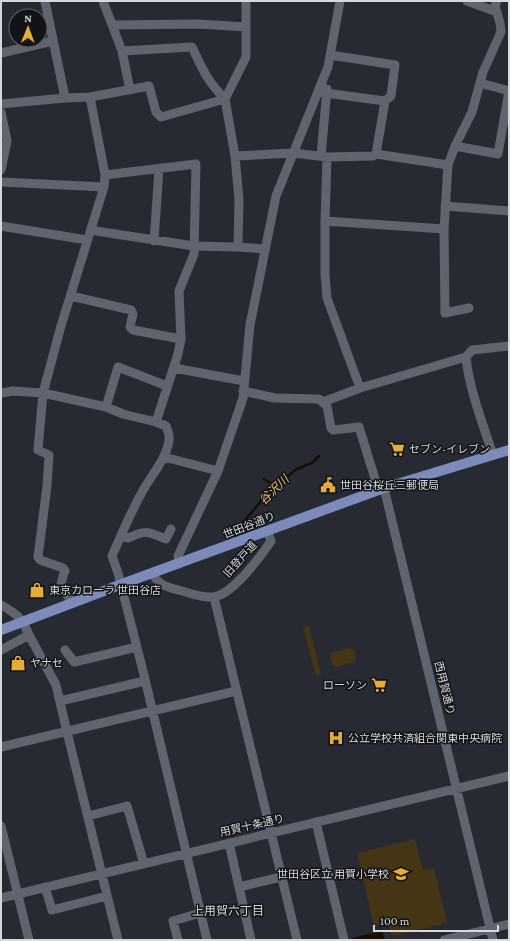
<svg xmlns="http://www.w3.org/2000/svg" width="510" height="941" viewBox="0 0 510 941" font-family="'Crimson Pro','Noto Sans JP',serif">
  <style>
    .green { fill: #453515 }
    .water { fill: #180f01 }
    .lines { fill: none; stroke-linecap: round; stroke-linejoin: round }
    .stream { stroke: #180f01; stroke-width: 2.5 }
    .minor { stroke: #60646e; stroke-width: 9 }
    .major { stroke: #7c8bba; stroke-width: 10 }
    .labels { text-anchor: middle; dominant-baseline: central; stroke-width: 3; stroke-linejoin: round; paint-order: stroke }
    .poi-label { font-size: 11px; fill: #d6d8dd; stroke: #111316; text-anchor: start }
    .street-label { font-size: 11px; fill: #d6d8dd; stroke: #111316 }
    .water-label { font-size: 12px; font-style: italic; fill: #eec16e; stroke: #111316 }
    .neighbourhood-label { font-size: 12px; fill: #d6d8dd; stroke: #111316 }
  </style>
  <rect width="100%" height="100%" fill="#272a33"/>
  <!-- green -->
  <path class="green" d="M309 626 321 674 316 676 303 628Z
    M350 648 354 650 356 659 354 662 336 667 332 665 330 657 332 653Z
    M415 839 423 870 434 868 447 923 392 936 388 922 374 926 357 853Z"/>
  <!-- water -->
  <path class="water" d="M382 931 385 940H352V938Z"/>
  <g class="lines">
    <!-- stream -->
    <path class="stream" d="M264 479 275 486
      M235 532 273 487 297 469 312 463 319 456"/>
    <!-- minor -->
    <path class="minor" d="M45 1 65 98
      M103 1 122 51 130 90
      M467 1 497 12
      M112 25 198 24 246 27
      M122 51 192 47C203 70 207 81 225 99
      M1 53 53 41
      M318 92 385 101 391 96 395 65 330 55
      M1 104 65 98 90 97 149 86 156 112 161 117 225 99
      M1 112 7 141 1 170
      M455 146 498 154 509 91 480 83
      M376 154 385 101
      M235 156 293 153 327 157 373 156 376 154 448 165
      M321 156 327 89
      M327 157 325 221V274L327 298 360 388
      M105 175 196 164 194 254 179 291 181 339 178 354 156 422
      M1 182 104 187
      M445 206 509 211
      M325 221 444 229
      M1 226 87 240
      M91 228 96 231 194 246 238 247 265 249
      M154 241 159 169
      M238 247 239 199 235 156 225 99 246 57V1
      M71 296 131 310 133 314 130 327 133 330 181 339
      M469 308 445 313 444 229 448 165 455 146 472 112 483 72 501 32 500 23 495 6 497 1
      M466 357C469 389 483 424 493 455
      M174 368 244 381
      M243 391 275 398 319 399 327 406 331 428 333 430 359 427 376 482 384 488 493 940
      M1 393 13 391 43 393 106 407 123 414 156 422 166 426C168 431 170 435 169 441 166 458 154 472 145 487 132 509 122 533 112 556L118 573 144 675 207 940
      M323 402 360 388 466 357 472 350 509 346
      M106 407 118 367 167 386
      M164 457 218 471
      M121 536 128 538C147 529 148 532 166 539L171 529
      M179 564 178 556 218 471 240 407 243 398 250 325 276 196 328 67 340 1
      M152 573C160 587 168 587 182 591 192 594 202 598 212 597 231 597 261 556 271 541L267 531
      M214 597 297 940
      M73 603C62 586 57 592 65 571L63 568 40 560 38 557 47 486 49 455 38 450 43 393 61 326 104 187 105 175 90 97
      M1 605C17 614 22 618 29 635L1 650
      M29 635 56 685 67 732 118 940
      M65 650 74 662 137 647
      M60 701 145 681
      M1 747 236 691
      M88 816 127 806 144 864
      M316 822 344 940
      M1 826 29 940
      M229 843 251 940
      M45 887 52 910 107 896
      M239 887 281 877
      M1 898 509 776
      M178 940 173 921 200 913
      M444 940 509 924"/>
    <!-- major -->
    <path class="major" d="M1 630 130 581 384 488 509 450"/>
  </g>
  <!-- icons -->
  <defs>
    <g id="supermarket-bare" transform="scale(1.2)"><path d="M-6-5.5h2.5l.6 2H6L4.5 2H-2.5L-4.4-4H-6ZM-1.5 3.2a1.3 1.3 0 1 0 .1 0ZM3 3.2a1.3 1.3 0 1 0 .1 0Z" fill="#e6ad36" stroke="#111316" stroke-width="2.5" paint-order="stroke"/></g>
    <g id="civic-bare" transform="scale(1.2)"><path d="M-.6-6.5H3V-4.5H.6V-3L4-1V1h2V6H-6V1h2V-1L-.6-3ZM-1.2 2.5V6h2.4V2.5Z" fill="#e6ad36" stroke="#111316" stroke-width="2.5" paint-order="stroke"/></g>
    <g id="shop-bare" transform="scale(1.2)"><path d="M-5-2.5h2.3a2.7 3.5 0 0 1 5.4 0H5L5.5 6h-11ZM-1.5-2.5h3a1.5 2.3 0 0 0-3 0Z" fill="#e6ad36" stroke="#111316" stroke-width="2.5" paint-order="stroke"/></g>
    <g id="hospital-bare" transform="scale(1.2)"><path d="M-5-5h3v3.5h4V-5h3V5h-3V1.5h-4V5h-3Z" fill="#e6ad36" stroke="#111316" stroke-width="2.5" paint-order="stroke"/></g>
    <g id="school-bare" transform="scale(1.2)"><path d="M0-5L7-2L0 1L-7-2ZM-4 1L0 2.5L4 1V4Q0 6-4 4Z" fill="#e6ad36" stroke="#111316" stroke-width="2.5" paint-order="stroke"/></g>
  </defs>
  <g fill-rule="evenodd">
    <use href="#supermarket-bare" x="397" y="449"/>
    <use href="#civic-bare" x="328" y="485"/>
    <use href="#shop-bare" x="37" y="590"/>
    <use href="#shop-bare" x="18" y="663"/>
    <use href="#supermarket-bare" x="379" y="685"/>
    <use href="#hospital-bare" x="336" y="738"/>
    <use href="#school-bare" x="401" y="874"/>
  </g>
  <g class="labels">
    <!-- poi labels -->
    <g class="poi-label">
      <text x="409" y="449">セブン-イレブン</text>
      <text x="340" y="485">世田谷桜丘三郵便局</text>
      <text x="49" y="590">東京カローラ 世田谷店</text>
      <text x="30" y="663">ヤナセ</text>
      <text x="367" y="685" text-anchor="end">ローソン</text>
      <text x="348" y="738">公立学校共済組合関東中央病院</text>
      <text x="389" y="874" text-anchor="end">世田谷区立 用賀小学校</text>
    </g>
    <!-- street labels -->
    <g class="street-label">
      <text transform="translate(249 525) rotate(-21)">世田谷通り</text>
      <text transform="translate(240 559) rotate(-48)">旧登戸道</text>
      <text transform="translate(445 688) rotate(76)">西用賀通り</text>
      <text transform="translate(252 825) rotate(-13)">用賀十条通り</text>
    </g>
    <!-- water labels -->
    <g class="water-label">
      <text transform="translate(274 490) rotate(-44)">谷沢川</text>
    </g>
    <!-- neighbourhood labels -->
    <g class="neighbourhood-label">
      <text x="228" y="911">上用賀六丁目</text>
    </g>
  </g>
  <!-- border -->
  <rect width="510" height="941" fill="none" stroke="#d6d8dd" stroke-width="4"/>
  <!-- north arrow -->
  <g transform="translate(28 28) rotate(1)"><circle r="19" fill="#111316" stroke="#606266"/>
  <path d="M0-3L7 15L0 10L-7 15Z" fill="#e6ad36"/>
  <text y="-6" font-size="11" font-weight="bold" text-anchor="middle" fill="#d6d8dd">N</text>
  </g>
  <!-- scale -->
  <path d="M374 925v6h124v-6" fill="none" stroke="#d6d8dd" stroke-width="2"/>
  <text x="380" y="925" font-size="12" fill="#d6d8dd" stroke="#111316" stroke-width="3" paint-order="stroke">100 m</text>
</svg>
